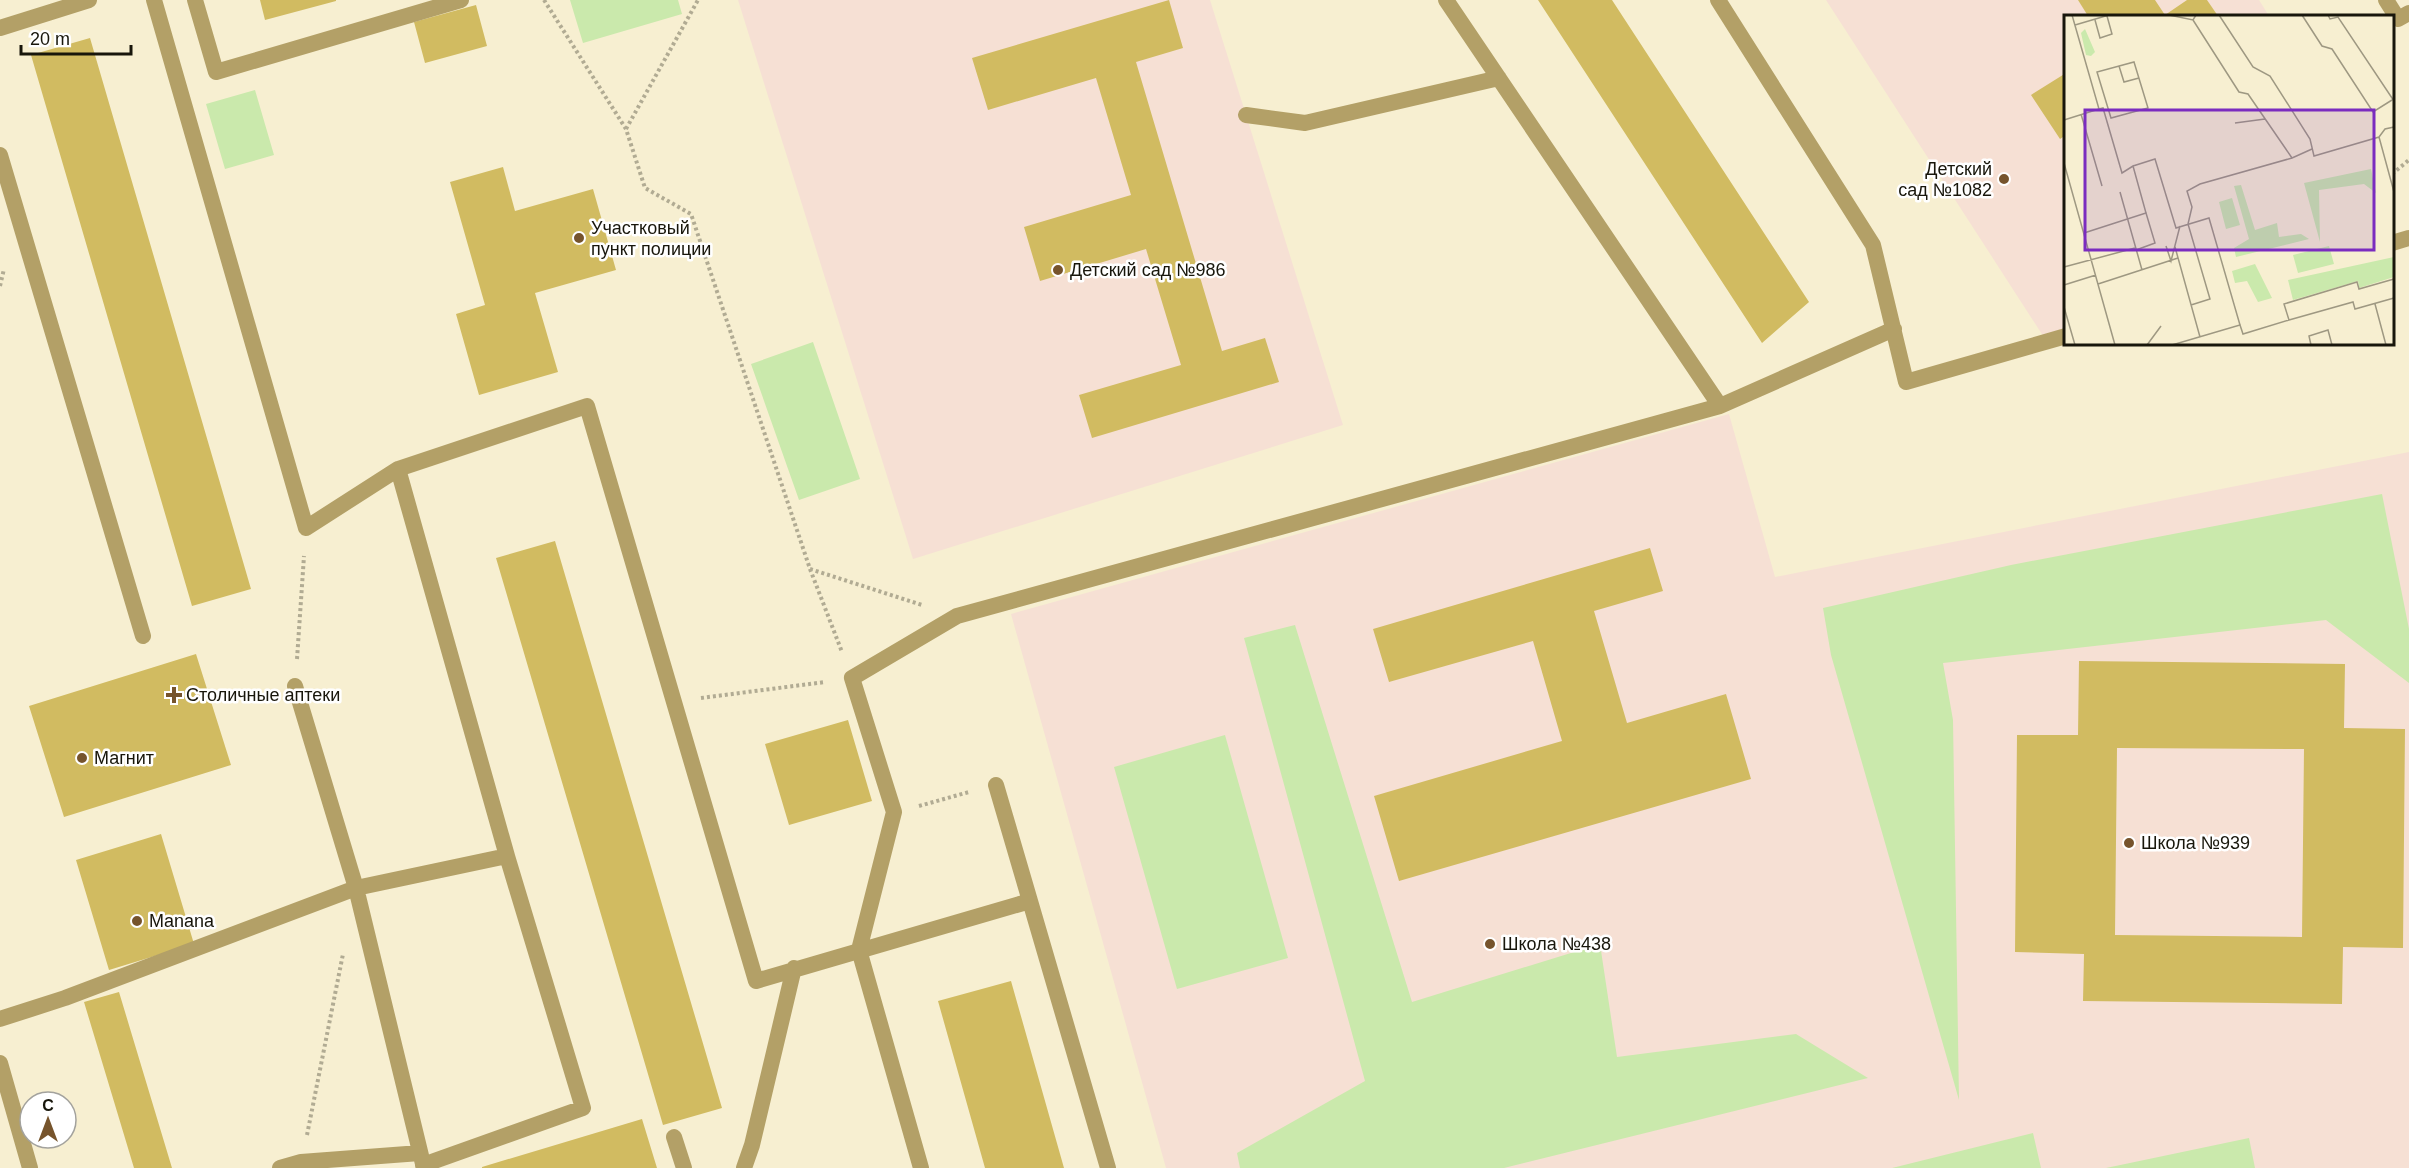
<svg xmlns="http://www.w3.org/2000/svg" width="2409" height="1168" viewBox="0 0 2409 1168" font-family="Arial,sans-serif">
  <style>
    .education { fill: #f6e0d4 }
    .green { fill: #cae9ac }
    .building { fill: #d1bb61; fill-rule: evenodd }
    .lines { fill: none; stroke-linecap: round; stroke-linejoin: round }
    .path { stroke: #b1ab93; stroke-width: 4; stroke-dasharray: 3 3; stroke-linecap: butt }
    .service { stroke: #b3a067; stroke-width: 16 }
    .tertiary { stroke: #b3a067; stroke-width: 16 }
    .poi-dot { fill: #76542c; stroke: #fff; stroke-width: 2 }
    .labels { text-anchor: middle; dominant-baseline: central; stroke-width: 5; stroke-linejoin: round; paint-order: stroke }
    .poi-label { font-size: 18px; fill: #18160b; stroke: #fff; text-anchor: start }
    .inset-road { fill: none; stroke: #9e9882; stroke-width: 1.5 }
    .view { fill: #7b2cbf; fill-opacity: 0.15; stroke: #7b2cbf; stroke-width: 3 }
    .inset-edge { fill: none; stroke: #18160b; stroke-width: 3 }
  </style>
  <rect width="100%" height="100%" fill="#f7efd1"/>
  <!-- education -->
  <path class="education" d="M738 0H1210L1343 425 913 559Z
    M1826 0H2259L2269 16H2066L2065 343 2047 342Z
    M1729 414 1775 577 2409 452V1168H1166L1011 614Z"/>
  <!-- green -->
  <path class="green" d="M570 0H678L682 14 583 43Z
    M255 90 274 155 225 169 206 104Z
    M813 342 860 479 799 500 751 364Z
    M2382 494 2409 629V683L2326 620 1943 663 1953 720 1959 1100 1831 655 1823 608 2011 565Z
    M1295 625 1412 1002 1600 944 1617 1057 1796 1034 1868 1078 1504 1168H1240L1237 1153 1365 1081 1244 638Z
    M1225 735 1288 958 1177 989 1114 767Z
    M2033 1133 2041 1168H1892Z
    M2249 1138 2255 1168H2106Z"/>
  <!-- building -->
  <path class="building" d="M260 0H336V1L265 20Z
    M1169 0 1183 48 1136 62 1222 351 1265 338 1279 382 1092 438 1079 395 1181 365 1146 249 1040 281 1024 227 1131 195 1096 78 988 110 972 58Z
    M1538 0H1612L1809 302 1762 343Z
    M2078 0H2155L2165 15 2187 0H2207L2218 16H2088Z
    M476 5 487 46 425 63 414 22Z
    M90 38 251 589 192 606 31 55Z
    M2066 73V135L2060 139 2031 95Z
    M503 167 515 211 593 189 616 270 535 293 558 372 479 395 456 314 485 305 450 182Z
    M555 541 722 1108 663 1125 496 558Z
    M1650 548 1663 591 1594 611 1627 723 1726 694 1751 779 1399 881 1374 796 1562 741 1533 641 1389 682 1373 629Z
    M196 654 231 765 64 817 29 706Z
    M2079 661 2345 664 2344 728 2405 729 2403 948 2343 947 2342 1004 2083 1001 2084 954 2015 952 2017 735H2078ZM2117 748 2304 749 2302 937 2115 935Z
    M848 720 872 801 789 825 765 744Z
    M161 834 194 944 109 970 76 860Z
    M1011 981 1064 1168H985L938 1001Z
    M119 992 172 1168H134L84 1002Z
    M642 1119 657 1168H482V1167Z"/>
  <g class="lines">
    <!-- path -->
    <path class="path" d="M544 0 626 129 645 188 691 214 810 569 922 605
      M626 129 698 0
      M2392 174 2409 160
      M0 286 4 269
      M810 569 842 652
      M297 659 304 556
      M701 698 825 682
      M919 806 969 792
      M307 1135 343 954"/>
    <!-- service -->
    <path class="service" d="M195 0 216 72 461 0
      M1446 0 1720 406 1894 329
      M1718 0 1873 245 1906 382 2066 336
      M2386 0 2398 19 2409 13
      M0 28 89 0
      M1246 115 1305 123 1499 78
      M0 155 143 636
      M2392 243 2409 238
      M398 469 587 406 756 981 1030 901 1108 1168
      M295 686 356 888 424 1168
      M996 785 1030 901
      M0 1019 65 998 356 888 507 856 398 469 306 528 154 0
      M674 1137 684 1168
      M423 1165 583 1108 507 856
      M280 1168 301 1162 420 1153
      M744 1168 752 1145 794 968
      M921 1168 859 950 894 812 852 678 957 616 1720 406"/>
    <!-- tertiary -->
    <path class="tertiary" d="M0 1063 30 1168"/>
  </g>
  <!-- markers -->
  <g class="poi-dot">
    <circle cx="2004" cy="179" r="6"/>
    <circle cx="579" cy="238" r="6"/>
    <circle cx="1058" cy="270" r="6"/>
    <path d="M171 686h6v6h6v6h-6v6h-6v-6h-6v-6h6z"/>
    <circle cx="82" cy="758" r="6"/>
    <circle cx="2129" cy="843" r="6"/>
    <circle cx="137" cy="921" r="6"/>
    <circle cx="1490" cy="944" r="6"/>
  </g>
  <g class="labels">
    <!-- poi labels -->
    <g class="poi-label">
      <text x="1992" y="169" text-anchor="end">Детский<tspan x="1992" dy="21">сад №1082</tspan></text>
      <text x="591" y="228">Участковый<tspan x="591" dy="21">пункт полиции</tspan></text>
      <text x="1070" y="270">Детский сад №986</text>
      <text x="186" y="695">Столичные аптеки</text>
      <text x="94" y="758">Магнит</text>
      <text x="2141" y="843">Школа №939</text>
      <text x="149" y="921">Manana</text>
      <text x="1502" y="944">Школа №438</text>
    </g>
  </g>
  <!-- overview -->
  <g transform="translate(2064 15)">
    <rect width="330" height="330" fill="#f7efd1"/>
    <path d="M21 14 31 37 27 41 22 40 17 18ZM307 154 312 178 300 169 255 175 256 227 240 168ZM177 170 191 215 213 208 215 222 237 219 245 224 172 242 170 233 185 224 170 171ZM168 183 176 210 162 214 155 187ZM265 231 270 249 234 258 229 240ZM330 242V262L295 273 294 266 229 285 224 265ZM191 249 208 283 194 287 183 266 171 268 168 256Z" fill="#cae9ac"/>
    <path class="inset-road" d="M105 0 129 5 132 0M155 0 189 52 206 61 246 124 250 141 315 122 321 114 330 112M238 0 258 31 268 34 309 97 328 85M264 0 266 4 274 2 330 86M31 5 36 23 48 19 43 1M129 5 175 77 184 79 228 143 248 134M11 10 45 0M70 47 84 93 47 103 33 57ZM55 51 60 67 75 63M17 99 38 171M0 105 35 94 8 0M171 108 201 104M315 122 330 177M0 148 51 330M69 151 91 144 112 213 145 203 176 310 108 330M56 177 78 255M20 218 82 198 69 151 58 158 39 93 35 94M102 231 107 246 116 211M111 232 136 322M72 235 91 228 82 198M0 252 71 233M34 269 114 243M0 270 32 260M311 289 322 330M127 290 146 284 124 209 128 192 123 176 136 169 228 143M0 292 11 330M225 305 289 287 291 294 330 283M176 310 179 319 225 305 220 289 293 267 295 274 330 264M83 330 97 311M247 330 245 321 264 315 268 330"/>
    <path class="view" d="M21 95H310V235H21Z"/>
    <rect width="330" height="330" class="inset-edge"/>
  </g>
  <!-- north arrow -->
  <g transform="translate(48 1120)"><circle r="28" fill="#ffffff" stroke="#a3a29d" stroke-width="1.5"/>
  <path d="M0-4.5L10 22L0 15L-10 22Z" fill="#76542c"/>
  <text y="-9" font-size="16" font-weight="bold" text-anchor="middle" fill="#18160b">С</text>
  </g>
  <!-- scale -->
  <path d="M21 45v9h110v-9" fill="none" stroke="#18160b" stroke-width="3"/>
  <text x="30" y="45" font-size="18" fill="#18160b" stroke="#ffffff" stroke-width="4.5" paint-order="stroke">20 m</text>
</svg>
